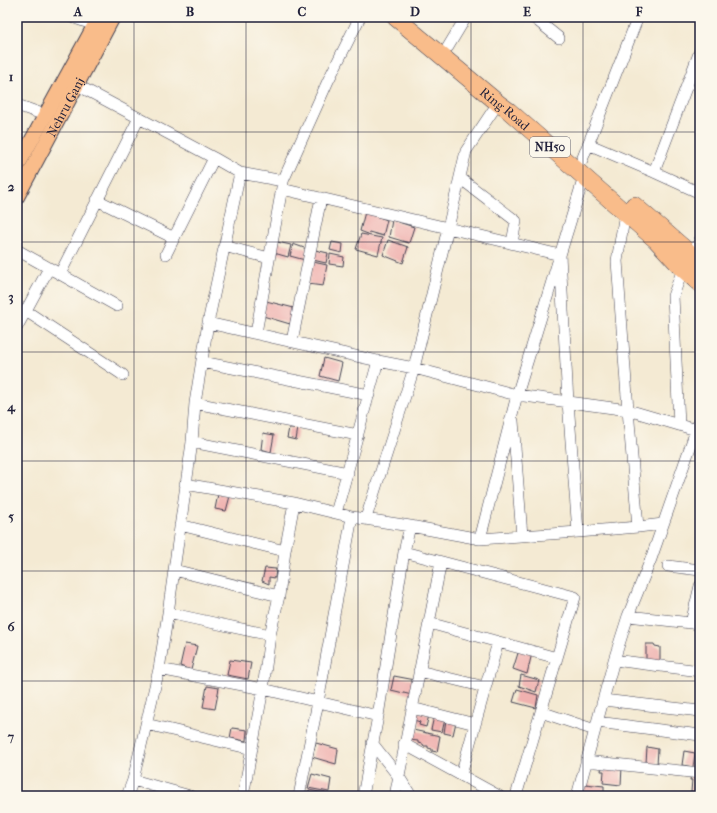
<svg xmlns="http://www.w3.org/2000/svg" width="717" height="813" viewBox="0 0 717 813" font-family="'IM FELL French Canon',serif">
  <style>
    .building { fill: #f0b1af }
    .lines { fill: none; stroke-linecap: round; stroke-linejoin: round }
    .minor-casing { stroke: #424052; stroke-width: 12 }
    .major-casing { stroke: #424052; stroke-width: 16 }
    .highway-casing { stroke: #424052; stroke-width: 18 }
    .minor { stroke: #fff; stroke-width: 11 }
    .major { stroke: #f9bc8a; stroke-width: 14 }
    .highway { stroke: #f9bc8a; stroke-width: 17 }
    .grid { fill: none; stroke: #22223b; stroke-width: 1; stroke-opacity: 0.55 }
    .labels { text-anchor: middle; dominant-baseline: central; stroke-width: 4; stroke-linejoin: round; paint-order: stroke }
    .shield { fill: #fbf7ec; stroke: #636270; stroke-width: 1 }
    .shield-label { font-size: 12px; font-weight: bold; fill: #22223b }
    .street-label { font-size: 13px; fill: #22223b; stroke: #fbf7ec }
    .neatline { fill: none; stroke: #22223b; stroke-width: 1.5 }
    .grid-label { font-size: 13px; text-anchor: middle; font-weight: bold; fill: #22223b }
  </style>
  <rect width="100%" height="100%" fill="#fbf7ec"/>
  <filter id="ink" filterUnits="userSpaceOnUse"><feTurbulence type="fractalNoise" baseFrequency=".025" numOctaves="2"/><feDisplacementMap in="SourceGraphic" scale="8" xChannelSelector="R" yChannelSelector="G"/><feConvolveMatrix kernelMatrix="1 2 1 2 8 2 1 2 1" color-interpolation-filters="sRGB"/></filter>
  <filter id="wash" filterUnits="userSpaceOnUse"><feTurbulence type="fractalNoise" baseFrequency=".012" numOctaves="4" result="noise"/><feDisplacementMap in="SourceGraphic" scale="16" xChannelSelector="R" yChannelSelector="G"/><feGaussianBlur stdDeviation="0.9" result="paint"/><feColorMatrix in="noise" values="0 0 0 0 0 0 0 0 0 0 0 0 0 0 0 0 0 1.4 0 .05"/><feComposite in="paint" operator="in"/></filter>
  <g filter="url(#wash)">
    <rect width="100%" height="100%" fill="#f4ead3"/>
    <g id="blocks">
      <!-- building -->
      <path class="building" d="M365 212 387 220 383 236 369 232 368 234 360 231Z
        M392 220 414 227 409 243 389 237Z
        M361 234 382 238 378 255 356 249Z
        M388 240 408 247 403 263 383 255Z
        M277 242 291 245 288 257 274 253Z
        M332 242 343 244 342 253 330 250Z
        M293 244 307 249 305 260 290 256Z
        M315 250 328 253 326 263 313 260Z
        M330 254 344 257 343 266 329 264Z
        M313 262 327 265 323 286 308 284Z
        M266 301 294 308 290 324 263 316Z
        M324 358 342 363 338 381 320 376Z
        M289 428H298L296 440 287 438Z
        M263 433 274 435 271 452 261 449Z
        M218 494 230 496 226 511 215 509Z
        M265 568 276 569 275 578 269 577V584L262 581Z
        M185 644 197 646 191 670 180 666Z
        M646 644H654L655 646 660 647V663L646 662Z
        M519 650 532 653 527 674 513 669Z
        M230 660 251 663 248 679 227 675Z
        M521 675 539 680 536 692 519 686Z
        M394 676 415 680 412 695 391 690Z
        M207 686 219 688 215 709 203 707Z
        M517 689 538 695 536 708 513 702Z
        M417 712 429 715 426 727 419 725 420 722 414 720Z
        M434 716 445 719 442 732 431 730Z
        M446 720 456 722 453 735 444 733Z
        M232 728 247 730 246 741 230 738Z
        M413 730 440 736 437 752 432 751V749L428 748V746H424L423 744 418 743V741L410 740Z
        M316 743 338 749 336 764 312 757Z
        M647 747 658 749 657 765 646 763Z
        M684 751 695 753 693 767 682 765Z
        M602 765 622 767 621 785 603 783 604 771H601Z
        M312 774 331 779 329 792 308 788Z
        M691 774 700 777V794L691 792 692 780H690Z
        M585 784 604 786V796H582Z
        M309 790 329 794V796H308Z"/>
    </g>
  </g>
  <g filter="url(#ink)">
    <use href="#blocks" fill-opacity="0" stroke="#424052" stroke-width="1"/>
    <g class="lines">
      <!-- minor casing -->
      <g class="minor-casing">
        <path id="minor" d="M72 17 95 25
          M533 17 559 38
          M448 47 466 17
          M77 85 214 158 166 254
          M17 105 45 115
          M588 144 654 172 700 51
          M214 158 240 173
          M582 160 638 17
          M654 172 700 193
          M460 178 516 221 512 243
          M282 189 448 228 466 151 498 103
          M97 200 174 238
          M625 213 617 261 628 410 638 527
          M224 246 269 258
          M17 250 117 306
          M60 274 139 118
          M26 311 123 375
          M208 323 378 361 414 368 517 395 628 410 696 430
          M17 327 49 268
          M256 333 283 182
          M292 341 321 198
          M202 362 369 395
          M195 403 358 435
          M513 421 522 536
          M679 425 673 296 683 269 692 255 700 240
          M192 442 348 473
          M185 484 294 503 352 517 410 526 480 539 578 532 638 527 663 524
          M336 513 378 361
          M366 518 414 368 448 228 560 255 568 402 578 532
          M180 525 285 551
          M480 539 517 395 584 177
          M404 552 575 597 516 796
          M668 566 700 570
          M174 570 279 596
          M168 613 270 635
          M628 616 700 624
          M429 623 557 658
          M691 623 700 586
          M614 660 700 671
          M159 669 263 689 378 716
          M419 671 485 687
          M603 700 700 711
          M412 708 475 724
          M541 712 595 730
          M597 722 700 735
          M146 724 252 749
          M372 743 399 777 411 796
          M404 744 499 796
          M586 761 700 773
          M461 775 498 642
          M133 780 190 796
          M127 796 133 780 159 669 168 613 192 442 195 403 208 323 240 173 283 181 328 81 360 17
          M243 796 263 689 270 635 279 596 285 551 294 503
          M299 796 318 702 352 517
          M363 796 378 716 404 552 410 526
          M395 796 441 562
          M577 796 614 660 628 616 651 559 700 419"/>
      </g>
      <!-- major casing -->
      <g class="major-casing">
        <g id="major">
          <path d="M17 167 99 17"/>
          <path id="s1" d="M17 197 113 17"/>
        </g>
      </g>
      <!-- highway casing -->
      <g class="highway-casing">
        <g id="highway">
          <path id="s2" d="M395 17 498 103 509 111 656 240 683 269 700 284"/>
          <path d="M634 205 692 255 700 264"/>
        </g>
      </g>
      <!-- minor -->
      <use href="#minor" class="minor"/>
      <!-- major -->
      <use href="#major" class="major"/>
      <!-- highway -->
      <use href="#highway" class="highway"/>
    </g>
  </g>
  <!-- grid -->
  <path class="grid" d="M134 17V796M246 17V796M358 17V796M471 17V796M583 17V796M17 132H700M17 242H700M17 352H700M17 461H700M17 571H700M17 681H700"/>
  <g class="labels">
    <!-- shield labels -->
    <rect class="shield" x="530" y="137" width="40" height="20" rx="3"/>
    <g class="shield-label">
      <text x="550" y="147">NH50</text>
    </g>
    <!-- street labels -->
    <g class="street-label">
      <text stroke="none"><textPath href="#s1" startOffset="102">Nehru Ganj</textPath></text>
      <text stroke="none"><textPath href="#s2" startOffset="143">Ring Road</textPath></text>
    </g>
  </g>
  <!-- margin -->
  <rect width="717" height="813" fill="none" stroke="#fbf7ec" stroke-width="44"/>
  <rect x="22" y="22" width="673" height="769" class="neatline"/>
  <g class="grid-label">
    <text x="78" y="16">A</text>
    <text x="190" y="16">B</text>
    <text x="302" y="16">C</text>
    <text x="415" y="16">D</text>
    <text x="527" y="16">E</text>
    <text x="639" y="16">F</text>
    <text x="11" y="81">1</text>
    <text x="11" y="191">2</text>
    <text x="11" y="301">3</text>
    <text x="11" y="411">4</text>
    <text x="11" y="521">5</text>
    <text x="11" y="631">6</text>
    <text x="11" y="741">7</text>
  </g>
</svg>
